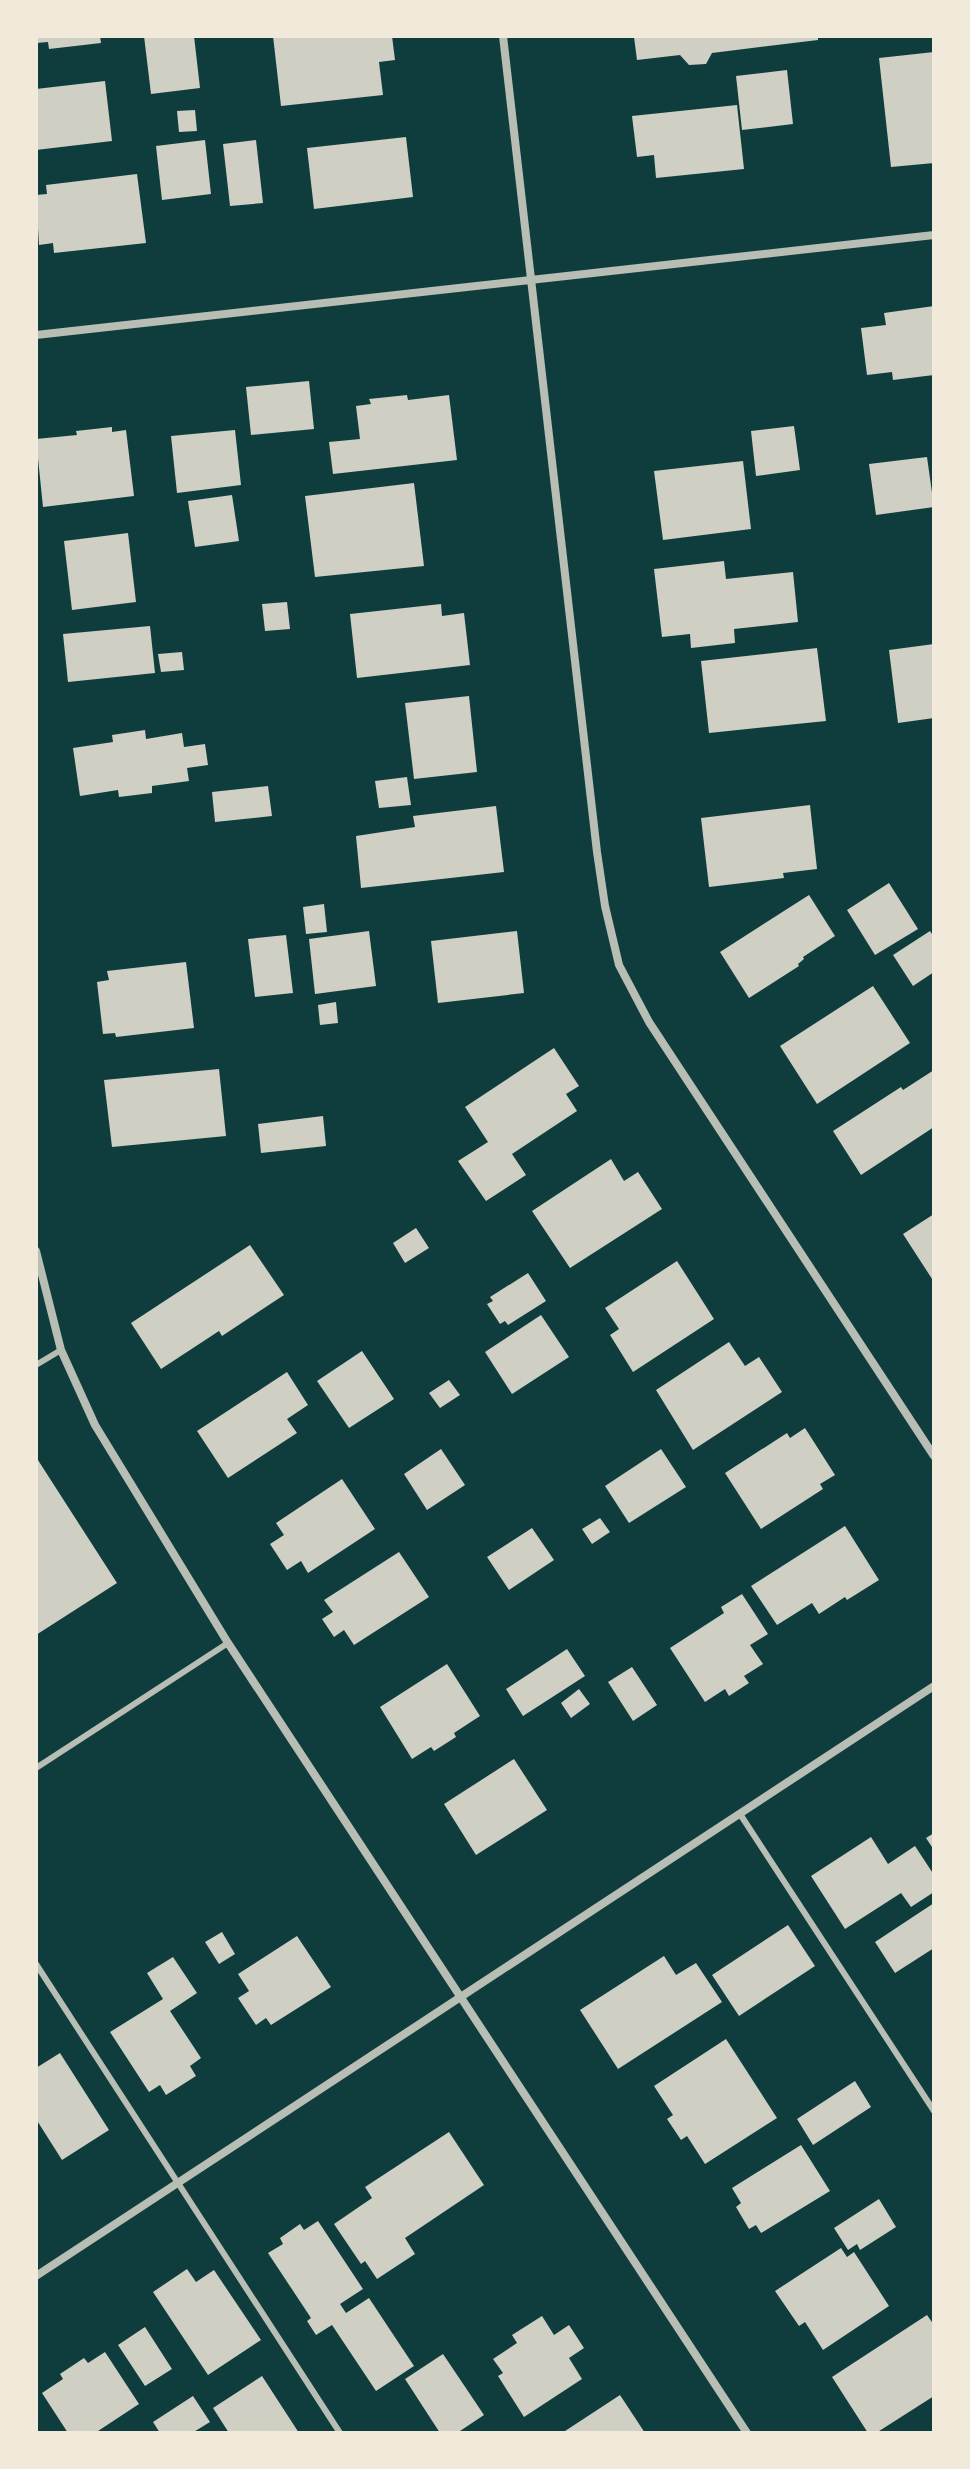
<svg xmlns="http://www.w3.org/2000/svg" width="970" height="2469" viewBox="0 0 970 2469" font-family="Arial,sans-serif">
  <style>
    .building { fill: #cfcfc3 }
    .lines { fill: none; stroke-linecap: round; stroke-linejoin: round }
    .service { stroke: #b8beb3; stroke-width: 6 }
    .minor { stroke: #b8beb3; stroke-width: 8 }
  </style>
  <rect width="100%" height="100%" fill="#0f3d3e"/>
  <!-- building -->
  <path class="building" d="M36 36H100L101 43 49 49 48 42 36 43Z
    M144 36H194L200 88 151 94Z
    M273 36H392L395 60 379 62 383 95 281 106Z
    M818 36V40L712 53 706 64 689 65 680 55 637 60 634 37Z
    M934 52V163L891 167 879 58Z
    M787 70 793 124 742 130 736 76Z
    M105 81 112 141 36 150V89Z
    M737 105 744 169 656 178 654 155 637 157 632 116Z
    M195 110 197 131 179 132 177 111Z
    M406 137 413 197 314 209 307 148Z
    M205 140 211 194 162 200 156 146Z
    M256 140 263 203 230 206 223 144Z
    M137 174 146 243 54 253 53 243 39 245 36 195 47 194 46 185Z
    M934 306V375L893 380 892 372 867 375 861 328 886 325 884 313Z
    M309 381 314 429 251 435 246 387Z
    M407 395 408 400 449 395 457 460 333 474 329 442 360 439 356 406 371 404 369 399Z
    M794 426 800 470 756 476 751 431Z
    M112 427V432L126 430 134 496 43 507 36 439 77 435 76 431Z
    M235 430 241 485 177 493 171 436Z
    M927 457 934 507 876 515 869 464Z
    M743 461 751 529 663 540 654 471Z
    M414 483 424 566 315 577 305 496Z
    M232 495 239 541 195 547 188 501Z
    M128 533 136 602 72 610 64 541Z
    M724 561 726 579 793 572 798 622 734 629 735 643 691 648 690 634 662 637 654 569Z
    M287 602 290 629 265 631 262 604Z
    M441 604 442 616 464 613 470 665 357 678 350 614Z
    M150 626 155 673 68 682 63 634Z
    M934 644V718L898 723 889 650Z
    M817 648 826 721 709 733 701 661Z
    M182 652 184 670 161 672 158 654Z
    M469 696 477 772 414 779 405 703Z
    M145 730 146 739 182 733 184 747 205 744 208 765 187 768 189 781 152 786V793L119 797 118 790 80 796 73 748 113 742 112 735Z
    M407 777 411 805 379 808 375 781Z
    M268 786 272 816 215 822 212 792Z
    M810 805 817 869 783 873 784 878 709 887 701 818Z
    M496 806 504 872 361 888 356 836 415 827 413 816Z
    M889 883 918 929 875 955 847 910Z
    M809 895 835 936 803 957 804 959 798 964 799 966 749 998 720 952Z
    M324 904 327 932 306 934 303 907Z
    M369 931 376 986 315 994 309 939Z
    M517 931 524 993 438 1003 431 941Z
    M930 931 934 937V972L913 986 893 955Z
    M286 935 293 993 255 997 248 939Z
    M186 962 194 1028 116 1037 115 1033 103 1034 97 982 109 980 107 971Z
    M873 986 910 1043 817 1104 780 1046Z
    M336 1002 338 1023 320 1025 318 1005Z
    M554 1048 579 1086 566 1094 577 1111 512 1154 526 1175 486 1201 458 1161 488 1142 465 1107Z
    M219 1069 226 1136 112 1147 104 1080Z
    M934 1070V1127L861 1175 833 1131 901 1087 903 1090Z
    M323 1116 326 1146 261 1153 258 1124Z
    M611 1159 624 1181 638 1172 662 1209 570 1268 532 1211Z
    M934 1214V1282L903 1234Z
    M416 1228 429 1248 405 1263 393 1243Z
    M250 1245 284 1295 222 1336 219 1331 161 1369 131 1323Z
    M677 1261 714 1319 633 1372 610 1335 619 1329 605 1308Z
    M528 1273 546 1301 508 1325 505 1321 500 1324 487 1304 493 1301 490 1297Z
    M541 1315 569 1357 512 1394 485 1352Z
    M729 1342 745 1366 759 1357 782 1392 693 1450 656 1390Z
    M362 1351 394 1399 349 1428 317 1381Z
    M287 1372 308 1405 287 1419 297 1433 228 1478 197 1431Z
    M449 1380 460 1395 440 1408 429 1393Z
    M805 1428 835 1475 820 1484 823 1489 761 1529 725 1473 787 1433 790 1438Z
    M441 1449 465 1485 427 1510 404 1474Z
    M661 1449 686 1487 629 1523 605 1486Z
    M36 1457 117 1583 36 1635Z
    M342 1479 375 1529 308 1573 301 1561 287 1570 270 1544 284 1535 276 1523Z
    M600 1518 610 1532 592 1544 582 1529Z
    M845 1526 879 1580 847 1600 845 1597 819 1614 812 1603 777 1625 751 1586Z
    M532 1528 554 1560 509 1590 487 1557Z
    M399 1552 429 1597 354 1645 344 1630 334 1637 322 1619 333 1612 324 1600Z
    M742 1594 768 1634 750 1645 763 1664 744 1676 749 1683 729 1696 725 1689 705 1702 670 1648 724 1613 721 1607Z
    M567 1649 585 1676 523 1716 506 1689Z
    M447 1664 480 1716 454 1733 456 1737 434 1751 431 1747 412 1759 380 1707Z
    M632 1667 657 1705 633 1721 608 1682Z
    M579 1689 590 1704 571 1718 561 1703Z
    M514 1759 547 1810 476 1855 444 1804Z
    M934 1833V1850L926 1838Z
    M871 1837 888 1864 915 1846 934 1875V1892L911 1907 901 1893 845 1929 811 1876Z
    M934 1903V1948L895 1973 875 1942Z
    M788 1925 815 1966 739 2016 712 1975Z
    M222 1932 235 1954 219 1964 205 1942Z
    M297 1936 331 1987 271 2025 266 2018 256 2025 238 1998 249 1991 238 1974Z
    M664 1956 676 1975 696 1963 722 2002 618 2069 580 2010Z
    M173 1957 197 1993 170 2011 201 2058 190 2066 196 2076 166 2095 160 2085 149 2092 110 2032 163 1999 147 1973Z
    M726 2039 777 2118 705 2164 687 2136 681 2140 667 2119 673 2115 654 2086Z
    M60 2053 109 2130 62 2160 36 2119V2068Z
    M855 2081 871 2107 813 2145 797 2119Z
    M449 2132 484 2185 405 2238 415 2254 377 2279 365 2261 361 2264 334 2224 372 2198 365 2187Z
    M801 2145 830 2191 761 2233 756 2225 749 2229 736 2207 741 2203 732 2188Z
    M879 2199 896 2227 860 2250 857 2244 848 2250 834 2228Z
    M318 2221 363 2289 340 2304 346 2313 369 2298 414 2366 376 2391 332 2325 316 2335 307 2321 311 2318 268 2253 283 2244 280 2238 300 2224 304 2230Z
    M841 2248 847 2257 854 2252 889 2306 823 2350 805 2322 799 2326 775 2291Z
    M187 2269 196 2282 214 2270 261 2340 208 2375 153 2292Z
    M927 2315 934 2325V2396L876 2433H868L832 2377Z
    M542 2316 554 2335 569 2325 584 2348 569 2358 582 2379 524 2417 498 2376 503 2373 493 2359 517 2343 512 2335Z
    M145 2327 172 2369 145 2386 118 2345Z
    M105 2352 139 2404 95 2433H68L42 2393 63 2379 60 2374 84 2358 88 2363Z
    M443 2354 484 2415 457 2433H440L405 2379Z
    M262 2376 299 2433H229L213 2408Z
    M620 2395 645 2433H562Z
    M193 2396 210 2422 192 2433H160L153 2422Z"/>
  <g class="lines">
    <!-- service -->
    <path class="service" d="M36 1365 61 1350
      M36 1768 228 1643
      M740 1814 934 2111
      M36 1964 340 2433"/>
    <!-- minor -->
    <path class="minor" d="M503 36 597 852 605 906 619 965 649 1022 934 1456
      M36 335 934 235
      M36 1251 61 1350 95 1425 228 1643 747 2433
      M36 2276 934 1686"/>
  </g>
  <!-- border -->
  <rect width="970" height="2469" fill="none" stroke="#f1e9da" stroke-width="76"/>
</svg>
